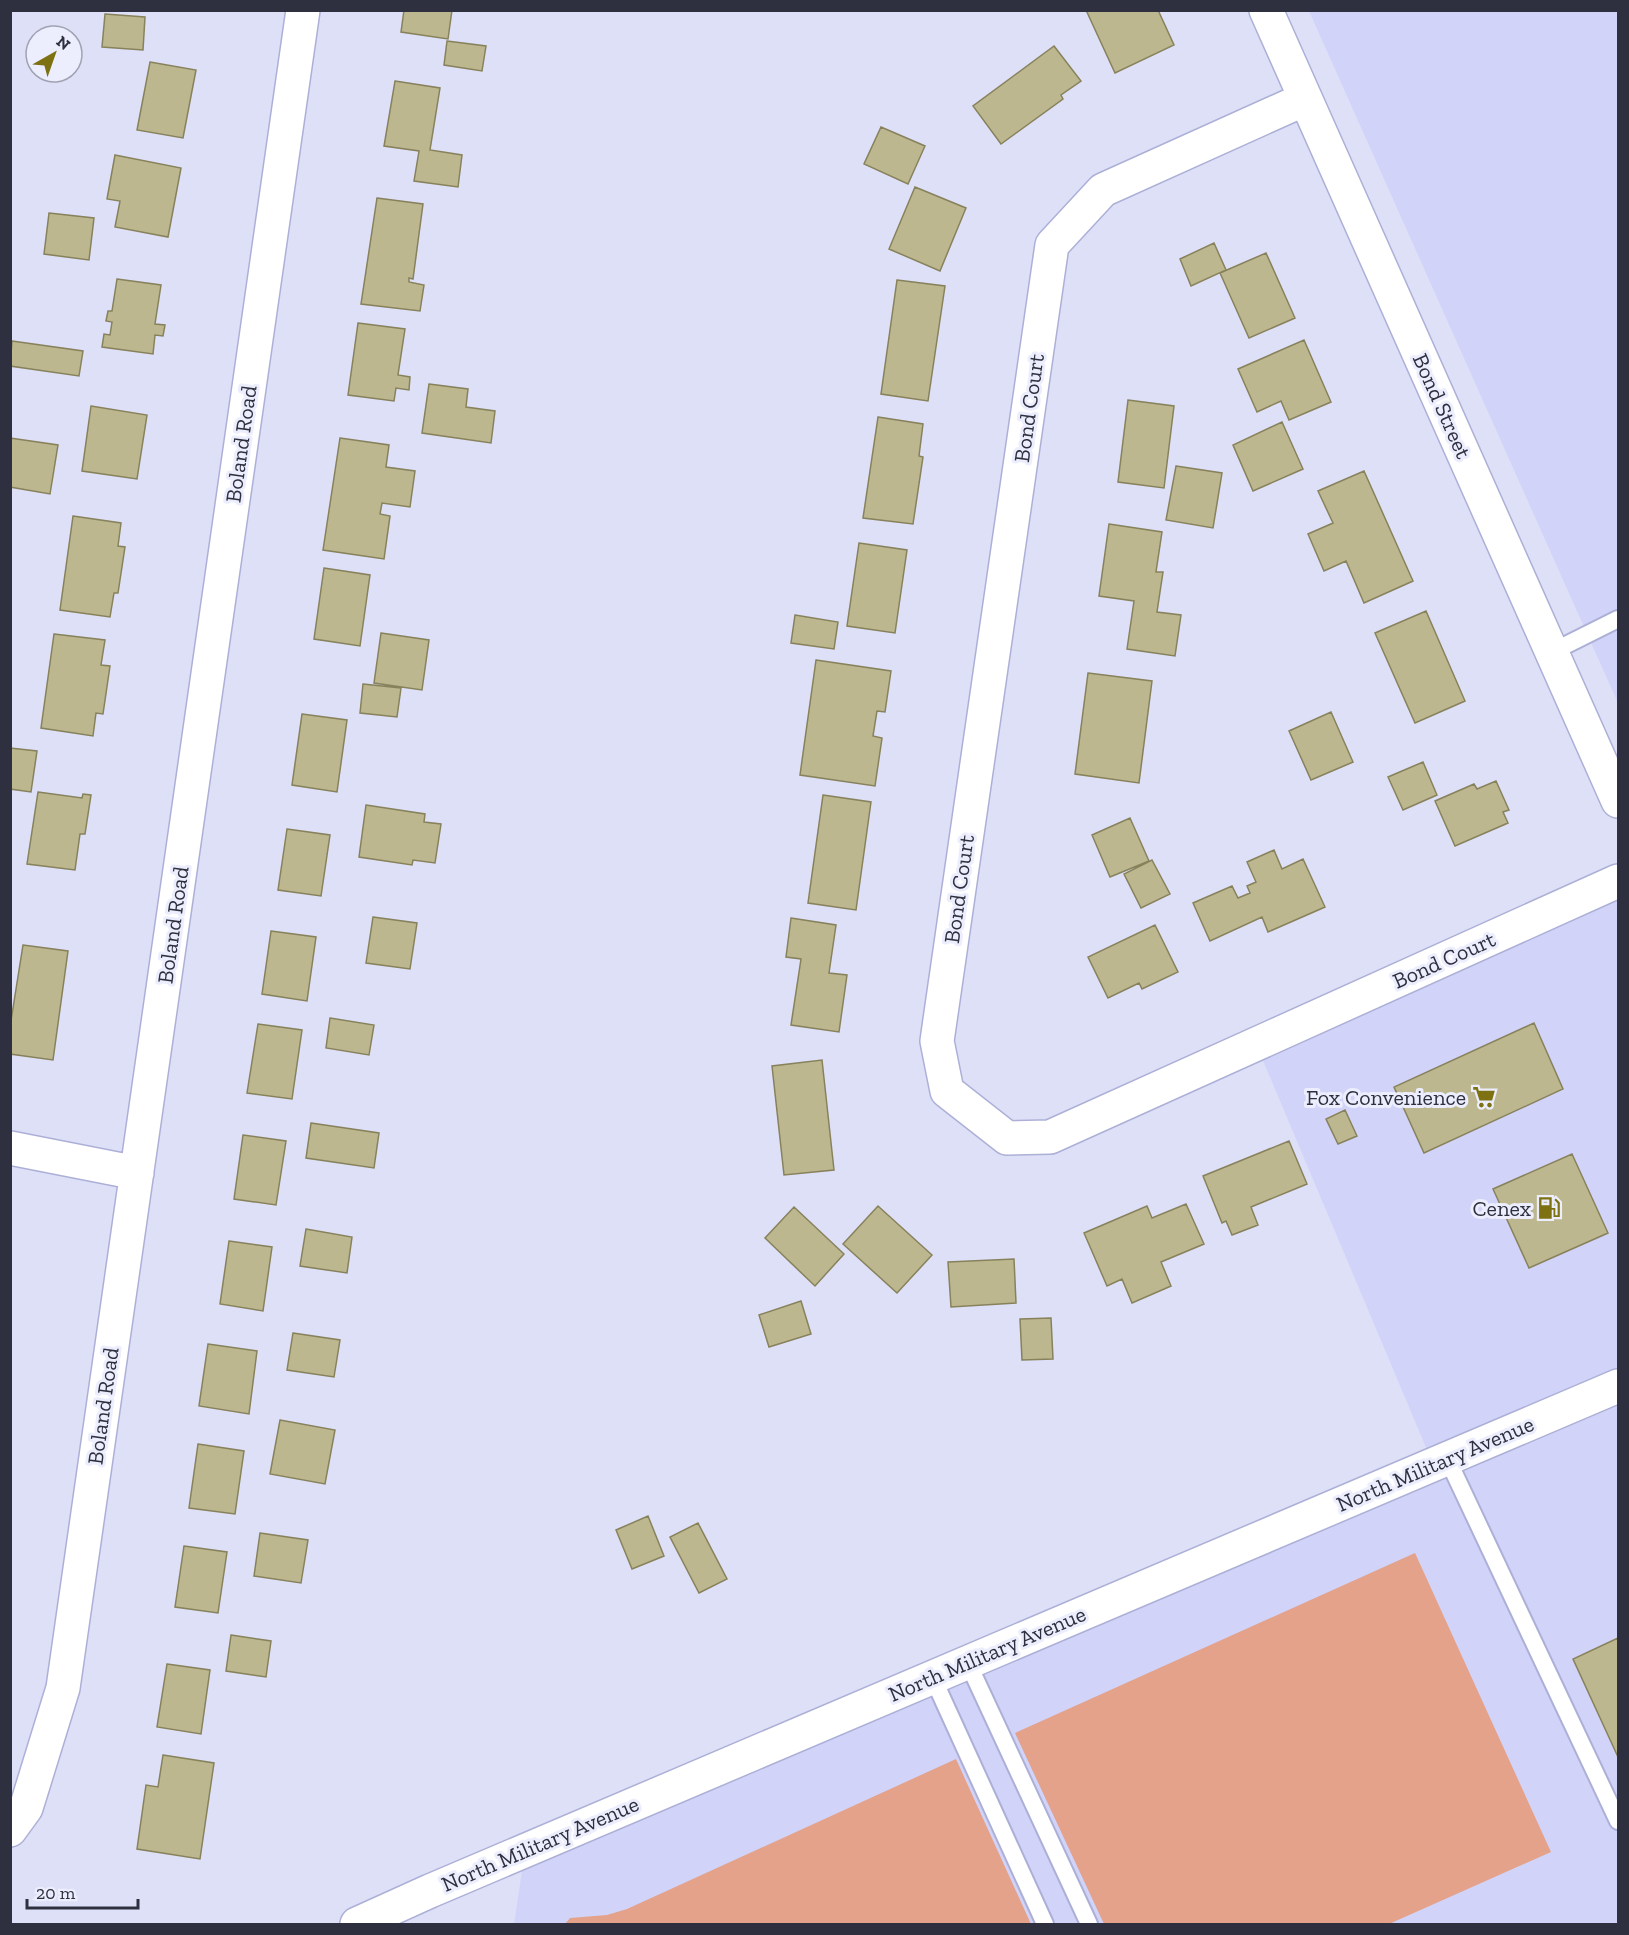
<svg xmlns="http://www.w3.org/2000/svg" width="1629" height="1935" viewBox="0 0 1629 1935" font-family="'Zilla Slab',serif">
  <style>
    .built { fill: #d1d3f9 }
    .green { fill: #e3a289 }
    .building { fill: #bcb78f; stroke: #87825c; stroke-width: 1.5 }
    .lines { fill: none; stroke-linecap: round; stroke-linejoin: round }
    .service-casing { stroke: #adb0d6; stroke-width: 20 }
    .minor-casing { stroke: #adb0d6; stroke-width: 36 }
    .secondary-casing { stroke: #adb0d6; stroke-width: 36 }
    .service { stroke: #fff; stroke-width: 16 }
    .minor { stroke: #fff; stroke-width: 33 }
    .secondary { stroke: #fff; stroke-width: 33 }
    .labels { text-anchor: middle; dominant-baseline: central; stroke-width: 6; stroke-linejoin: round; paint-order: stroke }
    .street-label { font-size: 22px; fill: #2f303f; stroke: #eceefe }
    .poi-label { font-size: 22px; fill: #2f303f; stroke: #eceefe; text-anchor: end }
  </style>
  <rect width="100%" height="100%" fill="#dee0f8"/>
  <!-- built -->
  <path class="built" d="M1309 11H1618V703Z
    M1618 881V1924H514L525 1851 1433 1464 1256 1044Z"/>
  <!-- green -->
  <path class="green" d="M1415 1553 1551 1852 1389 1924H1104L1015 1733Z
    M956 1759 1031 1924H565L570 1918 607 1915 627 1909Z"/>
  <!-- building -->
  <path class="building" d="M404 10H452L448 39 401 32Z
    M1086 10H1158L1174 45 1115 73Z
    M105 14 145 17 143 50 102 47Z
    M447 41 486 46 482 71 444 65Z
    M1054 46 1081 81 1061 95 1063 99 1001 144 973 106Z
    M150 62 196 70 183 138 137 130Z
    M395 81 440 88 430 150 462 155 458 187 414 181 419 151 384 146Z
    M881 127 925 146 908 184 864 164Z
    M115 155 181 168 168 237 115 227 120 201 107 199Z
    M915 187 966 208 940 271 889 249Z
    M377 198 423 204 413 279 409 278V282L424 285 420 311 361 304Z
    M49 213 94 218 89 260 44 254Z
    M1214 243 1226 270 1191 286 1180 259Z
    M1266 253 1295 318 1249 338 1220 273Z
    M117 279 161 285 155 324 165 325 163 336 155 335 153 354 102 347 104 334 110 335 112 322 106 321 108 311H112Z
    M897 280 945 286 928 401 881 394Z
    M358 323 405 329 398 375 410 377 409 390 396 388 394 401 348 395Z
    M1304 340 1331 402 1289 420 1281 401 1257 412 1238 369Z
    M12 341 83 351 79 376 10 366Z
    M429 384 468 389 466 407 495 411 491 443 422 433Z
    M1128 400 1174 406 1164 488 1118 482Z
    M91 406 147 415 137 479 82 471Z
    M878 417 923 424 919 456 923 457 913 524 863 518Z
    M1282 422 1303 469 1253 491 1233 445Z
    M10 438 58 445 50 494 10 487Z
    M340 438 389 445 386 467 415 471 410 507 382 503 380 514 390 516 384 559 323 550Z
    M1176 466 1222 473 1213 528 1166 520Z
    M1364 471 1413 581 1364 603 1346 561 1324 571 1308 534 1333 523 1318 491Z
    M73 516 121 523 118 546 125 547 118 593H114L110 617 60 610Z
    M1109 524 1162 532 1156 572H1163L1157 612 1181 615 1175 656 1127 649 1134 601 1099 596Z
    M859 543 907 550 895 633 847 626Z
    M324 568 370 575 360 646 314 639Z
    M1426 611 1465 701 1415 723 1375 633Z
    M795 615 838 622 834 649 791 643Z
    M381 633 429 640 422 690 374 683Z
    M54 634 105 640 101 665 110 666 103 714 96 713 93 736 41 728Z
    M816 660 891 671 885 712 877 711 873 736 882 738 875 786 800 775Z
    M1088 673 1152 681 1139 783 1075 774Z
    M363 684 401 688 397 717 360 713Z
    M1331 712 1353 762 1311 780 1289 731Z
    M302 714 347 720 337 792 292 785Z
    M10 748 37 751 31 792 10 789Z
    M1423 762 1437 795 1403 810 1388 777Z
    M1496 781 1509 810 1503 812 1508 823 1455 846 1435 801 1474 784 1477 789Z
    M38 792 82 798 83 794 91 795 85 834H80L75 870 27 864Z
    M823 795 871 802 856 910 808 903Z
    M366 805 425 814 424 822 441 824 435 863 413 860 412 865 359 857Z
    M1130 818 1149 861 1110 877 1092 835Z
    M287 829 330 835 321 896 278 890Z
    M1274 850 1282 869 1303 859 1325 907 1268 932 1262 917 1210 941 1193 903 1232 886 1238 898 1250 893 1247 886 1256 882 1247 862Z
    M1152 860 1170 894 1141 908 1124 874Z
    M373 917 417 923 410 969 366 963Z
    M791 918 836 925 829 973 847 975 839 1032 791 1025 801 959 786 957Z
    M1155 925 1178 972 1142 989 1139 983 1108 998 1088 957Z
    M271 931 316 937 307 1001 262 994Z
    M23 945 68 951 53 1060 10 1054V1027Z
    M330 1018 374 1025 369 1055 326 1048Z
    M1534 1023 1563 1089 1424 1153 1394 1087Z
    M258 1024 302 1030 292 1099 247 1093Z
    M822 1060 834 1170 784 1175 772 1066Z
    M1345 1110 1357 1136 1338 1144 1326 1119Z
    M311 1123 379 1133 374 1168 306 1158Z
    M243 1135 286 1141 276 1205 234 1199Z
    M1289 1141 1307 1184 1251 1207 1258 1225 1232 1235 1226 1221 1222 1223 1203 1176Z
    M1572 1154 1608 1233 1529 1268 1493 1189Z
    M1186 1204 1204 1244 1161 1262 1171 1286 1132 1303 1122 1279 1107 1286 1084 1233 1147 1206 1152 1218Z
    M878 1206 932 1255 897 1293 843 1244Z
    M794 1207 844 1254 815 1286 765 1238Z
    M306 1229 352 1237 347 1273 300 1266Z
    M229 1241 272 1247 263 1311 220 1304Z
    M1014 1259 1016 1303 951 1307 948 1262Z
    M801 1301 811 1334 769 1347 759 1315Z
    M1051 1318 1053 1359 1022 1360 1020 1319Z
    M293 1333 340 1340 334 1377 287 1370Z
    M208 1344 257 1351 249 1414 199 1406Z
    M280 1420 335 1430 325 1484 270 1474Z
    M198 1444 244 1451 235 1514 189 1508Z
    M648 1516 664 1556 632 1569 616 1530Z
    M698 1523 727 1579 699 1593 670 1537Z
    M260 1533 308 1540 301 1583 254 1576Z
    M184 1546 227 1552 218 1613 175 1607Z
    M231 1635 271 1641 266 1677 226 1671Z
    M1618 1638V1757L1573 1659Z
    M167 1664 210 1670 201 1734 157 1727Z
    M163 1755 214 1763 200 1859 137 1849 146 1785 158 1787Z"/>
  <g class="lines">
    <!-- service casing -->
    <g class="service-casing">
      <path id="service" d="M1552 652 1618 619
        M1447 1458 1618 1821
        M968 1663 1089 1924
        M933 1678 1045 1924"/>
    </g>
    <!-- minor casing -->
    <g class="minor-casing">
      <path id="minor" d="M1266 10 1618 801
        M1305 99 1103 190 1052 245 937 1041 947 1091 1007 1138 1050 1137 1618 881
        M10 1148 137 1173
        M10 1830 26 1808 63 1688 303 10"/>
    </g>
    <!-- secondary casing -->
    <g class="secondary-casing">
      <path id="secondary" d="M357 1924 430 1891 1618 1386"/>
    </g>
    <!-- service -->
    <use href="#service" class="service"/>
    <!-- minor -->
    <use href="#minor" class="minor"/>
    <!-- secondary -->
    <use href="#secondary" class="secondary"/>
  </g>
  <!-- icons -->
  <defs>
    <g id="supermarket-bare" transform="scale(1.8)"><path d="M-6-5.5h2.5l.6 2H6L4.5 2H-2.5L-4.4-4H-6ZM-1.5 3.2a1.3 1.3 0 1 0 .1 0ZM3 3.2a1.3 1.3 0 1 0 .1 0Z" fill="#7d7111" stroke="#eceefe" stroke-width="2.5" paint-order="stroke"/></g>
    <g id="fuel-bare" transform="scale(1.8)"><path d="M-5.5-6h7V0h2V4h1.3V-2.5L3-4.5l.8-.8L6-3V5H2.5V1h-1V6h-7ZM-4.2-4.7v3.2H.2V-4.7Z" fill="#7d7111" stroke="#eceefe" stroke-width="2.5" paint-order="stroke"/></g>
  </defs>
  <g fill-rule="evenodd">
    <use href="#supermarket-bare" x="1484" y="1097"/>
    <use href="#fuel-bare" x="1549" y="1208"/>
  </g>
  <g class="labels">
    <!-- street labels -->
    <g class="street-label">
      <text transform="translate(1442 406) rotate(66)">Bond Street</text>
      <text transform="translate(1029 408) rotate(-82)">Bond Court</text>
      <text transform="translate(241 444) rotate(-82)">Boland Road</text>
      <text transform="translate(959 889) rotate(-82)">Bond Court</text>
      <text transform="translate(173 925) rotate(-82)">Boland Road</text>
      <text transform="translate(1444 960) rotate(-24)">Bond Court</text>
      <text transform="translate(103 1406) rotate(-82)">Boland Road</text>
      <text transform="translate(1435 1464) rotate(-23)">North Military Avenue</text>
      <text transform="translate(987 1654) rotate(-23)">North Military Avenue</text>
      <text transform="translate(540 1844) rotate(-23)">North Military Avenue</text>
    </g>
    <!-- poi labels -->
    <g class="poi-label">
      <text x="1466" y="1097">Fox Convenience</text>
      <text x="1531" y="1208">Cenex</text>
    </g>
  </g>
  <!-- border -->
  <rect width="1629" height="1935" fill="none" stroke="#2f303f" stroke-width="24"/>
  <!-- north arrow -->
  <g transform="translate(54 54) rotate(40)"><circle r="28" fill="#eceefe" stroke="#a0a2b2" stroke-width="1.5"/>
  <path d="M0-4.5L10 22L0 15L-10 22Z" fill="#7d7111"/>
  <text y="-9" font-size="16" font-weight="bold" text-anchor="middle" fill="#2f303f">N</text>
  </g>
  <!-- scale -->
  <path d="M27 1899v9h111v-9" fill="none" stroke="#2f303f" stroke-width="3"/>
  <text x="36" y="1899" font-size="18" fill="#2f303f" stroke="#eceefe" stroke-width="4.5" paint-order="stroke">20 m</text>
</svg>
